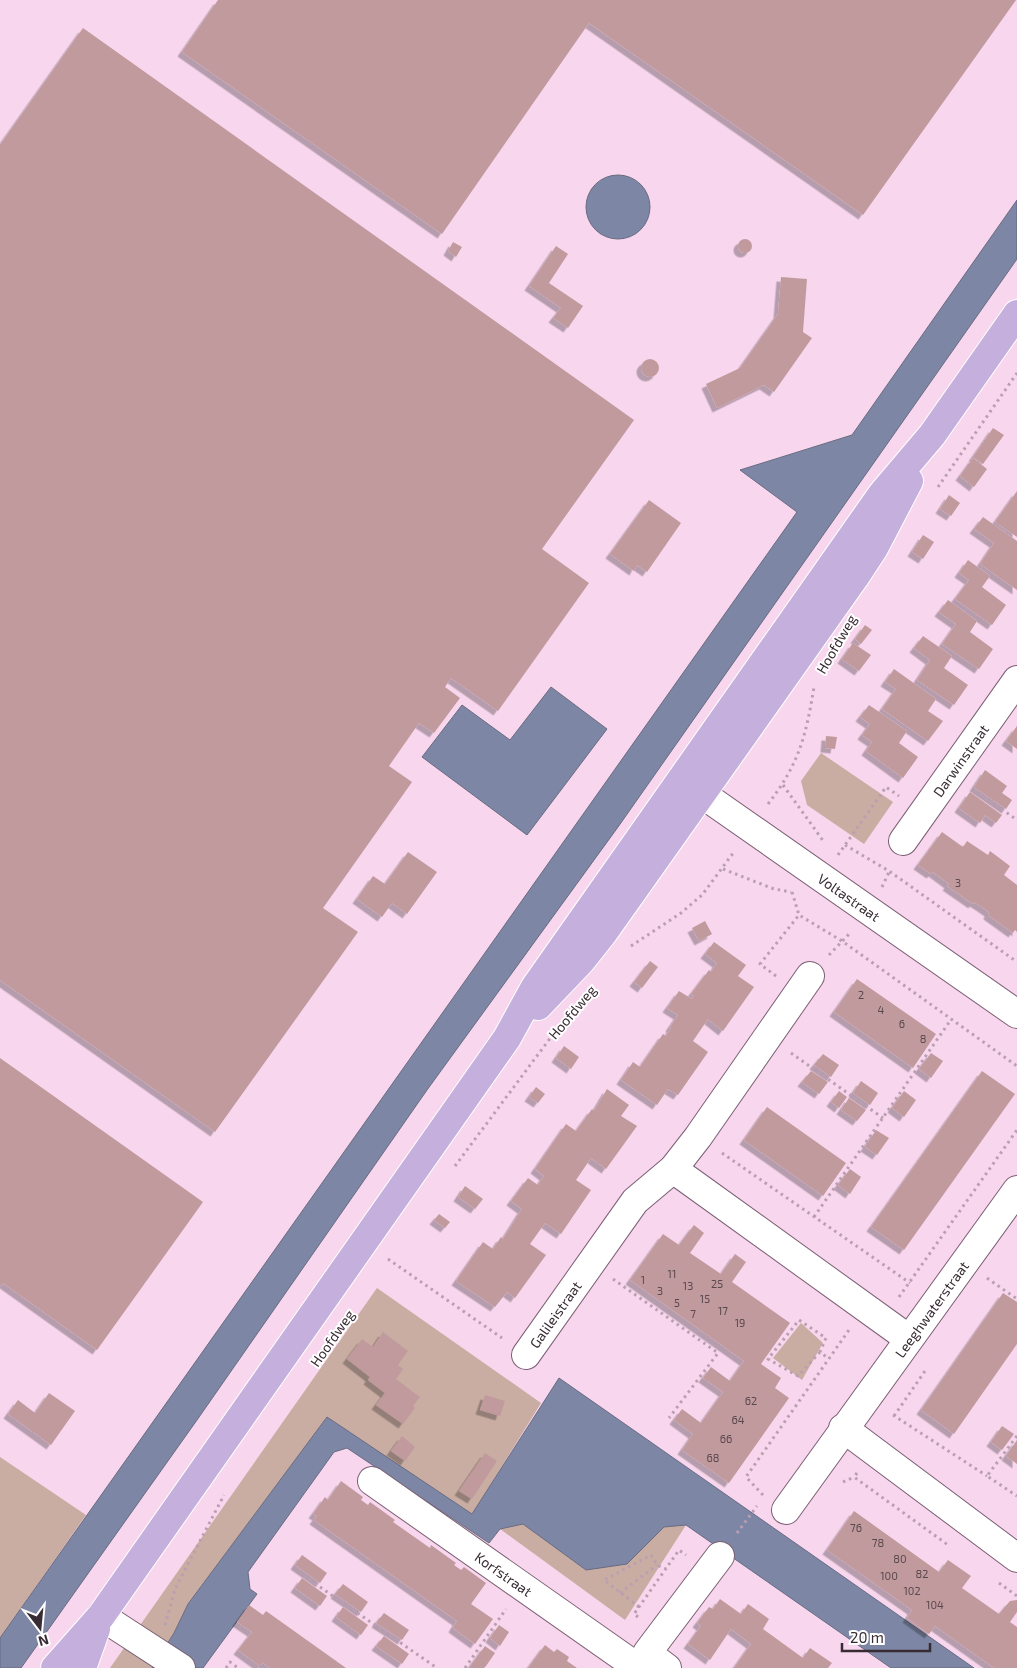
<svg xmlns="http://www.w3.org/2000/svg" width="1017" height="1668" viewBox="0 0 1017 1668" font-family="'Exo 2',sans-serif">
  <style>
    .green { fill: #c9ada2 }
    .water { fill: #7d86a4; stroke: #686b82 }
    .building { fill: #c19a9e; filter: url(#shadow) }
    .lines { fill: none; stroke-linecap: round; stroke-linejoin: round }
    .minor-casing { stroke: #7b5f73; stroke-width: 30 }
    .major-casing { stroke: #fff; stroke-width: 30 }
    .path { stroke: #b99fb1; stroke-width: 3; stroke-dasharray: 2.5 4; stroke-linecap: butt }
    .minor { stroke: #fff; stroke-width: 28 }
    .major { stroke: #c5b0dd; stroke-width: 28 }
    .labels { text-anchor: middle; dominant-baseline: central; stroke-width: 4; stroke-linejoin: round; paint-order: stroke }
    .number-label { font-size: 11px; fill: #5a484e }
    .street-label { font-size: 14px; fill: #382c34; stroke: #fff }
  </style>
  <defs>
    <filter id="shadow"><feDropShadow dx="-4.5" dy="4.5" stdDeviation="0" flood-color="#0004"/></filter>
  </defs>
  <rect width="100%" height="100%" fill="#f8d6ed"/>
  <!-- green -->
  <path class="green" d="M821 753 893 802 864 844 807 805 801 781Z
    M377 1288 541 1403 472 1515 327 1417 188 1604 174 1633 152 1668H110Z
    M801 1323 823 1343 802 1380 773 1358Z
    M0 1457 86 1515 0 1638Z
    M523 1523 586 1570 631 1560 664 1527 686 1525 625 1620 500 1529Z"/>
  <!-- water -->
  <path class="water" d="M586 207a32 32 0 1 1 64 0a32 32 0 1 1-64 0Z
    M1017 200V259L618 827 427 1090 197 1420 21 1668H0V1638L797 512 740 470 852 435Z
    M551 687 607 729 527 835 422 757 462 705 510 740Z
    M559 1378 974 1668H891L686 1525 664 1527 627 1564 586 1570 523 1524 500 1529 489 1543 347 1448 334 1452 248 1572 250 1589 257 1594 203 1668H152L174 1633 188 1604 327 1417 472 1514Z"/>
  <!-- building -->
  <path class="building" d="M218 0H1016L863 215 589 23 442 234 182 52Z
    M83 28 634 420 542 549 589 583 498 711 451 678 445 687 460 698 434 733 419 723 389 766 412 782 323 908 358 932 215 1132 0 980V145Z
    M738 246a7 7 0 1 1 14 0a7 7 0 1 1-14 0Z
    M453 242 462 247 456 257 448 251Z
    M556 246 568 254 549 283 583 306 568 328 553 318 561 308 529 286Z
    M781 277 807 279 803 332 812 338 774 392 764 385 717 408 706 384 740 368 778 314Z
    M641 368a9 9 0 1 1 18 0a9 9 0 1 1-18 0Z
    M993 428 1004 435 983 464 973 457Z
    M973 458 987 469 974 487 960 476Z
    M1017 491V537L995 522Z
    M949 495 960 503 951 516 940 509Z
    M649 500 681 523 647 572 637 565 634 571 610 554Z
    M983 517 1017 541V590L980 564 994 543 974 529Z
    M923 535 934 542 923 559 912 552Z
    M968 560 990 576 982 587 1006 605 992 625 955 599 969 580 959 573Z
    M948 600 977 621 970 632 993 649 979 669 942 644 956 624 939 612Z
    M865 625 872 630 861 644 855 639Z
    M923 636 952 656 944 668 968 685 954 705 917 680 930 660 914 648Z
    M853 643 871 655 859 671 842 659Z
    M894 669 936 699 928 711 943 721 928 741 882 709 896 689 885 682Z
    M869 705 907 731 899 743 918 757 903 778 866 751 872 742 862 735 870 724 860 717Z
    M1017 726V749L1006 741Z
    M826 736 837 737 835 749 825 748Z
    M985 770 1007 786 1002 793 1012 800 1006 809 974 787Z
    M970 792 1002 815 996 823 985 815 980 823 959 808Z
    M942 832 963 847 967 841 988 855 990 851 1010 866 1004 875 1017 885V932L1015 930 1013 933 988 915 989 912 982 907 974 902 973 904 947 886 949 884 933 872 931 874 918 865Z
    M408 852 437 872 407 914 392 903 382 917 357 899 373 876 385 884Z
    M705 921 712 934 699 941 692 928Z
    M714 942 746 965 738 976 754 987 723 1031 708 1019 693 1041 708 1052 678 1095 668 1089 657 1105 621 1080 633 1062 640 1067 663 1034 666 1036 671 1028 670 1027 678 1015 667 1008 679 991 692 999 694 996 691 994 709 970 711 972 717 963 705 954Z
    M650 961 658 967 642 988 634 982Z
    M857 979 936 1034 913 1068 834 1012Z
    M564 1046 579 1057 571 1069 556 1058Z
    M931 1053 943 1061 931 1078 919 1069Z
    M823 1054 839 1065 831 1077 814 1065Z
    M0 1058 203 1202 97 1350 3 1283 0 1287Z
    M811 1071 828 1082 819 1094 802 1082Z
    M982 1071 1015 1094 904 1250 871 1227Z
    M861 1081 878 1093 870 1105 853 1093Z
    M536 1087 545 1094 538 1103 529 1097Z
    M607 1089 629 1105 621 1116 637 1126 606 1169 591 1158 576 1180 591 1190 561 1234 545 1223 530 1244 546 1255 515 1298 507 1292 495 1307 456 1281 483 1242 493 1249 501 1237 503 1239 522 1209 511 1201 528 1178 538 1185 544 1176 535 1169 566 1124 576 1131 592 1109 594 1111Z
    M839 1091 847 1097 839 1108 831 1102Z
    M904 1091 916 1100 904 1117 892 1108Z
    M849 1098 866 1110 857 1121 841 1110Z
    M767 1107 846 1163 823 1196 744 1140Z
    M876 1130 889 1138 877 1155 865 1147Z
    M850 1169 861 1177 850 1194 838 1185Z
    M465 1186 483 1199 475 1209 458 1197Z
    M439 1214 450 1222 445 1228 434 1220Z
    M694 1225 704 1233 690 1253 721 1274 735 1254 746 1262 732 1282 790 1323 761 1364 781 1378 775 1388 789 1398 729 1483 682 1450 693 1434 674 1420 682 1409 701 1423 723 1392 703 1378 711 1367 730 1381 744 1361 630 1280 663 1234 679 1245Z
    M1003 1293 1017 1302V1344L954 1434 921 1410Z
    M383 1332 408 1351 398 1365 403 1369 396 1379 420 1397 413 1406 415 1408 403 1424 376 1405 385 1393 368 1380 370 1377 347 1359 362 1339 373 1347Z
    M49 1393 75 1411 51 1445 8 1414 18 1400 35 1413Z
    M485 1395 505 1401 500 1416 480 1410Z
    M1002 1426 1014 1434 1002 1450 991 1442Z
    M402 1436 415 1447 405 1461 391 1451Z
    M1017 1440V1464L1006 1456Z
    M485 1453 497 1461 472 1499 459 1491Z
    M341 1481 363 1497 361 1500 368 1505 370 1502 395 1520 393 1522 430 1548 431 1545 456 1563 454 1565 461 1570 464 1567 486 1583 471 1604 493 1619 475 1644 453 1628 457 1621 314 1520 317 1516 313 1514 325 1497 328 1500Z
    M854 1511 939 1572 948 1560 971 1576 962 1588 999 1614 1010 1601 1017 1600V1612L1010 1622 1017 1627V1668H994L935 1626 929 1634 907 1618 912 1610 827 1550Z
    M302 1555 327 1573 320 1583 295 1565Z
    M302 1578 327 1596 320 1606 295 1588Z
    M343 1584 368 1602 361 1612 335 1594Z
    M720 1599 741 1614 748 1604 769 1619 763 1629 803 1658 810 1648 832 1663 828 1668H734L751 1644 731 1629 710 1660 688 1644 701 1626 697 1623 709 1607 713 1609Z
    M249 1605 263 1615 266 1611 346 1668H270L263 1663 260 1666 238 1650 252 1632 237 1622Z
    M343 1607 368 1625 361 1635 336 1617Z
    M384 1613 409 1630 402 1640 376 1623Z
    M499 1625 509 1632 500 1646 490 1638Z
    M384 1636 409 1654 402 1664 376 1646Z
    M545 1645 554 1652 557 1649 569 1657 567 1661 577 1668H528Z
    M485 1646 495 1653 486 1666 484 1668H469Z"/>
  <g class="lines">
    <!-- minor casing -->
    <g class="minor-casing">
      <g id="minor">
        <path id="s1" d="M682 780 1017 1014"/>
        <path id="s2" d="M903 841 1017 680"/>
        <path d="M673 1169 909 1339"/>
        <path id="s3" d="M526 1355 635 1201 673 1169 698 1137 810 976"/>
        <path d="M843 1428 1017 1558"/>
        <path id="s4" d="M372 1481 637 1667"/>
        <path id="s5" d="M786 1510 1017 1190"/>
        <path d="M101 1616 181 1668"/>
        <path d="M667 1668 647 1653 720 1556"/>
      </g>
    </g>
    <!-- major casing -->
    <g class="major-casing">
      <path id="major" d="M538 1006 581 961 604 932 855 577 874 548 909 481
        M55 1668 101 1616 507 1038 535 987 882 494 932 435 1017 314
        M82 1668 96 1629"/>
    </g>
    <!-- path -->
    <path class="path" d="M938 487 1017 373
      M783 785 824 842
      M975 790 1017 820
      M768 804C799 764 806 736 814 687
      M845 845 889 871 1017 962
      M838 855 886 787 899 796
      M723 869 774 889 791 892
      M882 887 890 870
      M792 892 799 915 842 941 1017 1066
      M631 946 681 913 702 895 734 852
      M829 955 851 932
      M776 976 760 964 799 915
      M791 1053 883 1118
      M722 1153 910 1283
      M455 1166 557 1029
      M814 1217 950 1021
      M388 1259 502 1338
      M987 1278 1017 1299
      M613 1279 718 1353 669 1418
      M899 1297 1017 1130
      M820 1352 798 1376 768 1359 799 1320 826 1338 820 1352 828 1358
      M893 1415 987 1476
      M894 1416 925 1371
      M1017 1436 987 1476 1017 1496
      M857 1473 854 1477 948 1545
      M843 1482 854 1477
      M763 1495 746 1477 849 1330
      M737 1533 757 1506
      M304 1576 437 1668
      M999 1583 1017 1596
      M620 1593 657 1565
      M639 1607 604 1580 651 1555 657 1565 666 1569
      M638 1617 634 1614 679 1550 686 1555
      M165 1625 175 1589 224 1495
      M226 1668 230 1662 238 1668
      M465 1668 506 1609"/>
    <!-- minor -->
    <use href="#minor" class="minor"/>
    <!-- major -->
    <use href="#major" class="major"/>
  </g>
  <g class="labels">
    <!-- number labels -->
    <g class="number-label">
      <text x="958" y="882">3</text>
      <text x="861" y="994">2</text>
      <text x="881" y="1009">4</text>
      <text x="902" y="1023">6</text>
      <text x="923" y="1038">8</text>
      <text x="672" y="1273">11</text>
      <text x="643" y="1279">1</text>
      <text x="717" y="1283">25</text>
      <text x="688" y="1285">13</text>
      <text x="660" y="1290">3</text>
      <text x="705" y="1298">15</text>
      <text x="677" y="1302">5</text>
      <text x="723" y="1310">17</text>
      <text x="693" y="1313">7</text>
      <text x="740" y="1322">19</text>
      <text x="751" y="1400">62</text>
      <text x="738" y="1419">64</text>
      <text x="726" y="1438">66</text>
      <text x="713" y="1457">68</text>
      <text x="856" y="1527">76</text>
      <text x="878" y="1542">78</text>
      <text x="900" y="1558">80</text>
      <text x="922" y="1573">82</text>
      <text x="889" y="1575">100</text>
      <text x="912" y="1590">102</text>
      <text x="935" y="1604">104</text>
    </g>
    <!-- street labels -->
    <g class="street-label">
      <text transform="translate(836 644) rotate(-60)">Hoofdweg</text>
      <text stroke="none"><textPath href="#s2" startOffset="99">Darwinstraat</textPath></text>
      <text stroke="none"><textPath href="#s1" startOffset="204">Voltastraat</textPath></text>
      <text transform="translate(572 1012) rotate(-50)">Hoofdweg</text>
      <text stroke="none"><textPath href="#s5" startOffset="248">Leeghwaterstraat</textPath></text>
      <text stroke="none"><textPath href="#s3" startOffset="50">Galileistraat</textPath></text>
      <text transform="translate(332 1338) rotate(-55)">Hoofdweg</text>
      <text stroke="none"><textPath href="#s4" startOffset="161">Korfstraat</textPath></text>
    </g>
  </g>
  <!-- north arrow -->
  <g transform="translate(40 1628) rotate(164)" stroke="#ffffff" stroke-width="4" paint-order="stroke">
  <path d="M0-4L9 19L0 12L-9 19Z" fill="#382c34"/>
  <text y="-8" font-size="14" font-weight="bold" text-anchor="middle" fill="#382c34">N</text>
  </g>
  <!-- scale -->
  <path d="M842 1643v8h88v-8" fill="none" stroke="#382c34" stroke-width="2.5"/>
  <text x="850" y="1643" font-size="15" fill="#382c34" stroke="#ffffff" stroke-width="4" paint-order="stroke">20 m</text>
</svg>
